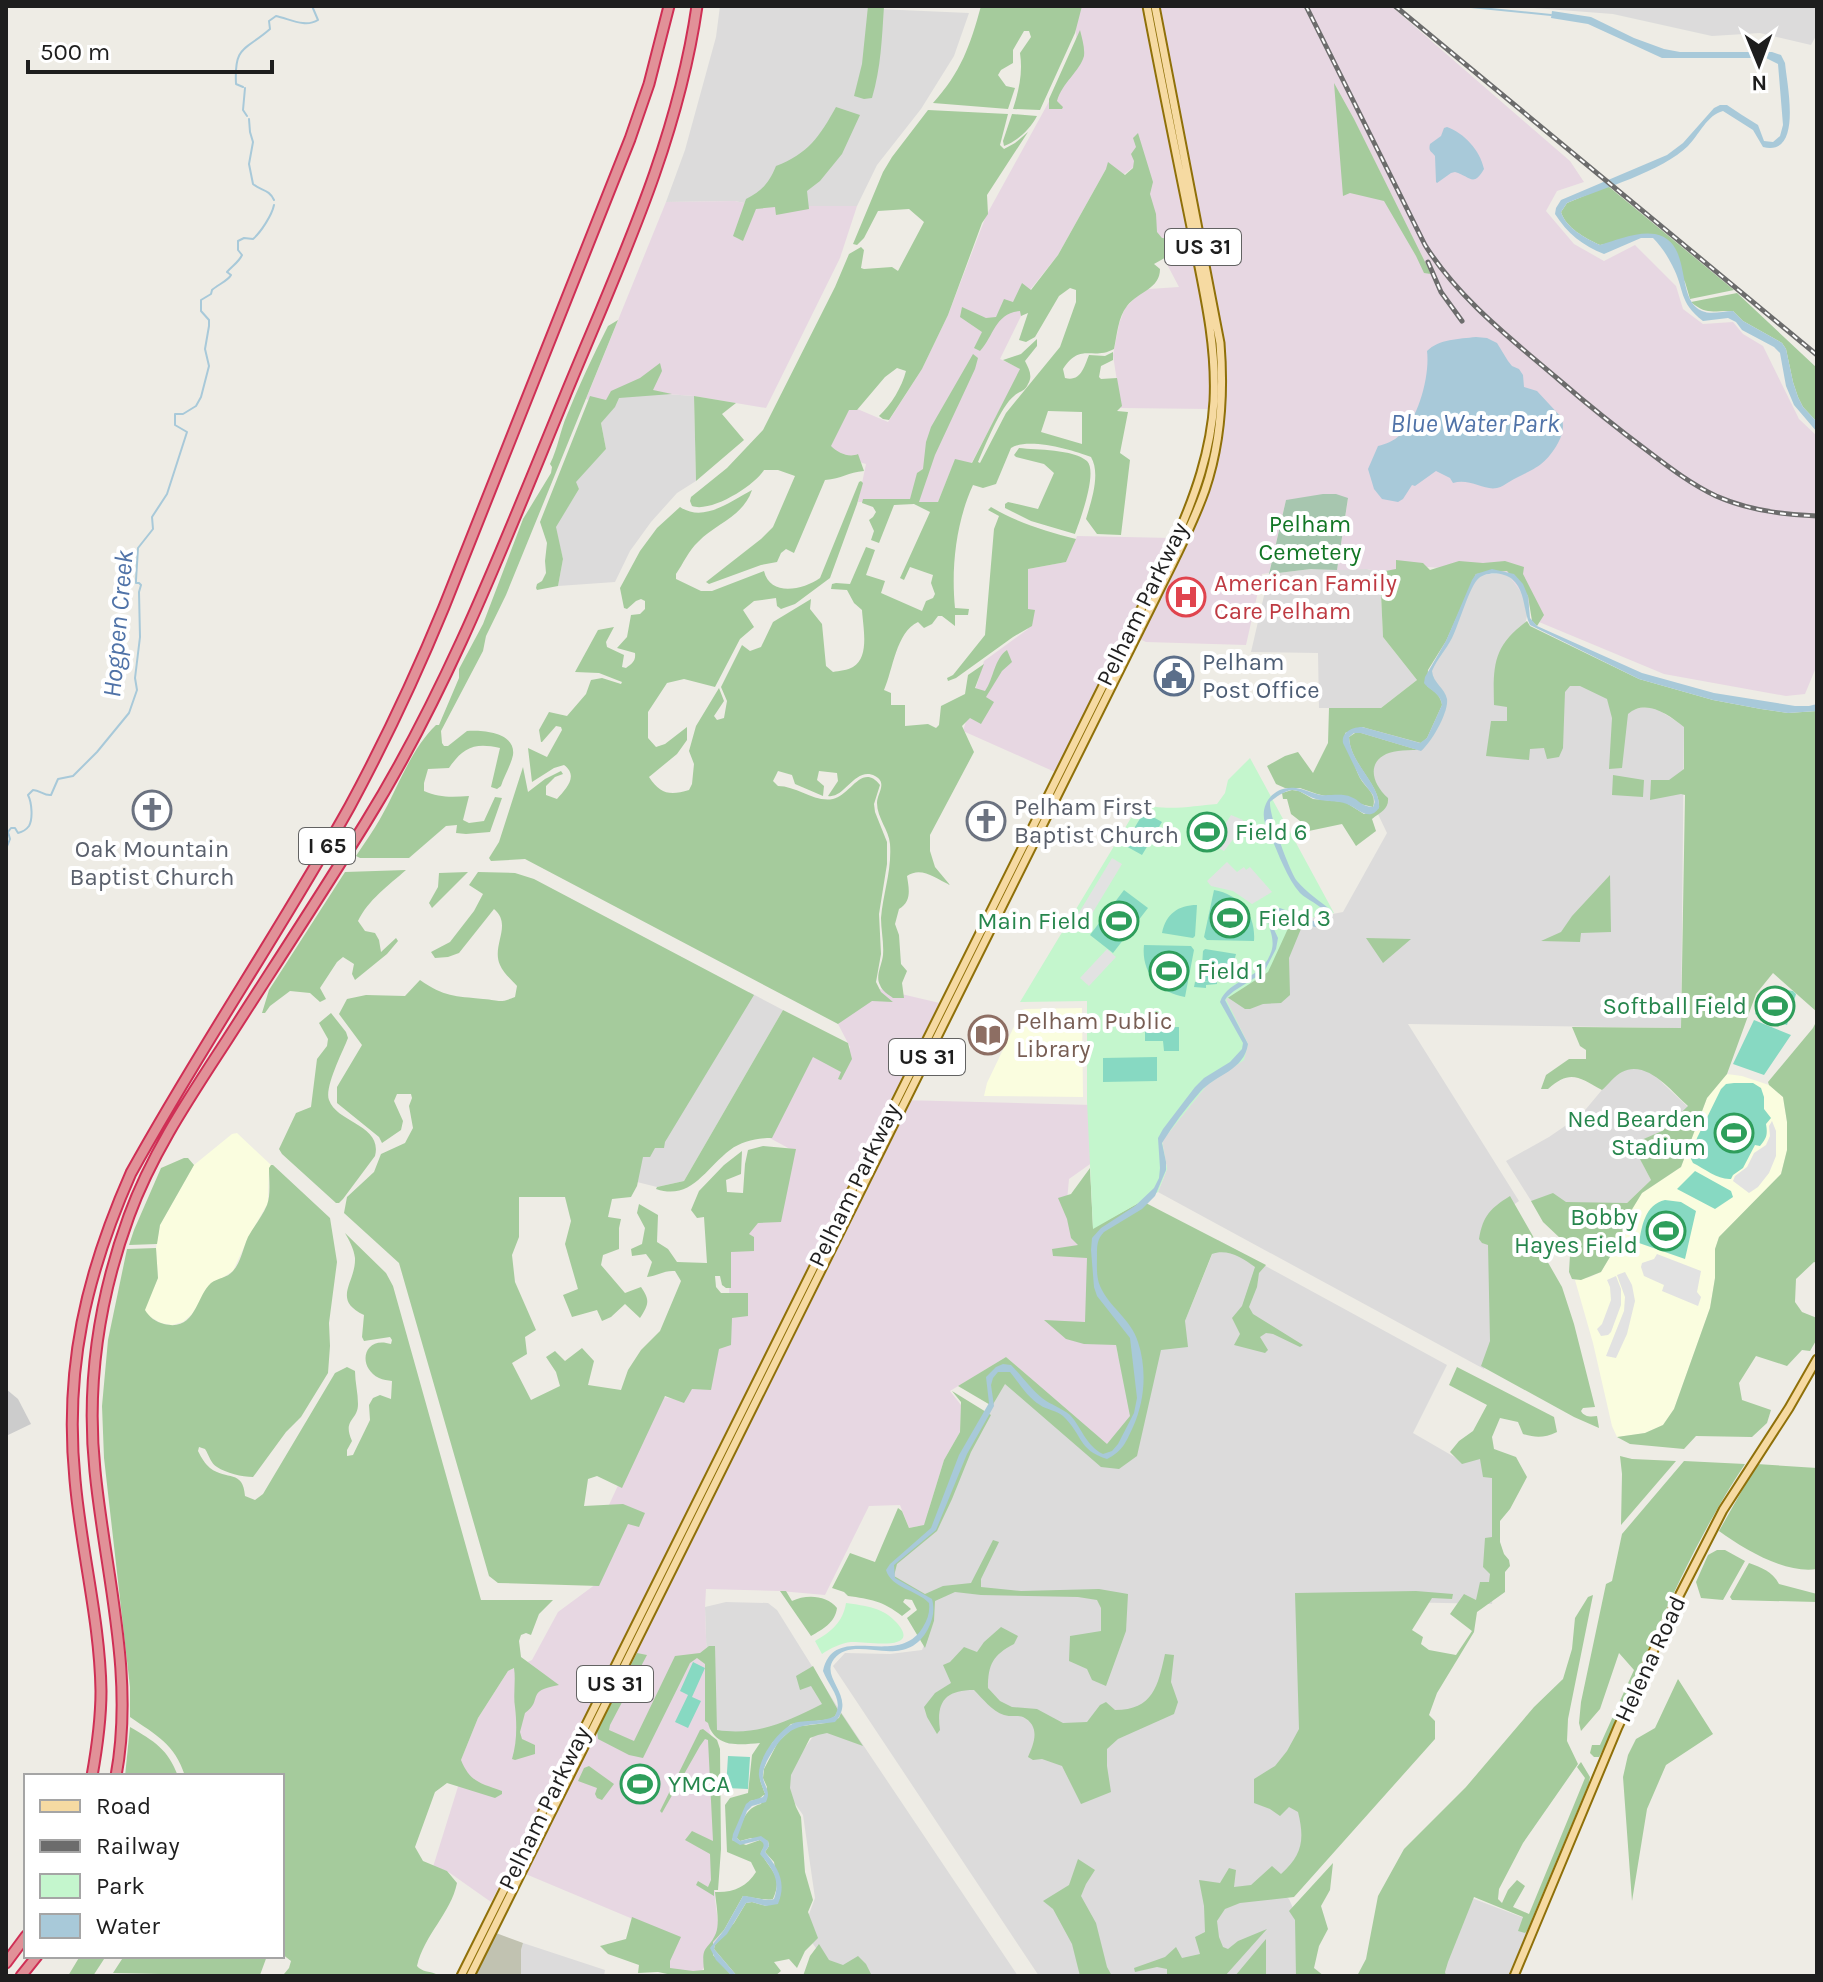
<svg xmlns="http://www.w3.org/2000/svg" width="1823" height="1982" viewBox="0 0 1823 1982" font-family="Karla,sans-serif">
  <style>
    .residential { fill: #dcdbdb }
    .industrial { fill: #e7d7e2 }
    .education { fill: #fafddf }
    .religious { fill: #ccc }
    .construction { fill: #c1c2b1 }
    .forest { fill: #a5cb9c; fill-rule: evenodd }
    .cemetery { fill: #a7c6af }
    .park { fill: #c4f6cd }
    .pitch { fill: #87d9c2 }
    .parking { fill: #e2e2e2 }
    .water { fill: #a8c9d9 }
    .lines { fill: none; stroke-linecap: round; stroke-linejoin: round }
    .stream { stroke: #a8c9d9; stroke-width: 2 }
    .major-casing { stroke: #8f7009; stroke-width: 11 }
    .highway-casing { stroke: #cf2f55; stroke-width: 13 }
    .major { stroke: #f6daa2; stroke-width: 7 }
    .highway { stroke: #e19198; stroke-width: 9 }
    .rail-casing { stroke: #6c6c6c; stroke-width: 5 }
    .rail { stroke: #fff; stroke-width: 2; stroke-dasharray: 6; stroke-linecap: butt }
    .labels { text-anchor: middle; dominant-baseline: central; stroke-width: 8; stroke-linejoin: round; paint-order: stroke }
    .shield { fill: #fff; stroke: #626262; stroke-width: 2 }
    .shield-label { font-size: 22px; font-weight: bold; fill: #1e1e1e }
    .park-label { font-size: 24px; fill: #127625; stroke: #fff }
    .health-label { font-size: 24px; fill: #be3a42; stroke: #fff; text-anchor: start }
    .street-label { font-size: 24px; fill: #1e1e1e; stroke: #fff }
    .service-label { font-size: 24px; fill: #4e5e75; stroke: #fff; text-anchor: start }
    .worship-label { font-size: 24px; fill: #5b616d; stroke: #fff; text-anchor: start }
    .leisure-label { font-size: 24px; fill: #27864d; stroke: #fff; text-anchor: start }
    .education-label { font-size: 24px; fill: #785e54; stroke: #fff; text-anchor: start }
    .water-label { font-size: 26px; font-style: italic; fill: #5073a8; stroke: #fff }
  </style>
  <rect width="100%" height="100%" fill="#eeece5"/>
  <!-- residential -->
  <path class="residential" d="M720 6H861L878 9 969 13 954 56 921 109 877 165 857 206H758L735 201 666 202 685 150 716 37Z
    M1508 6H1817V34L1811 45 1760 33 1712 36 1613 14Z
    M639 392 694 396 696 481 677 493 651 522 630 551 615 582 558 586 563 559 555 527 579 489 575 482 606 449 601 423 614 395Z
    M1311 569H1367L1380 572 1383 637 1417 680 1381 708H1319L1318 653 1251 652 1269 574Z
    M1507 573 1530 604 1519 649 1633 710 1643 707 1657 709 1684 726 1681 1028 1408 1024 1519 1201 1494 1218 1493 1343 1484 1369 1158 1192 1167 1169 1162 1141 1207 1084 1248 1044 1225 999 1268 972 1291 922 1343 912 1387 833 1345 745 1427 679 1476 575Z
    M749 992 783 1010 684 1181 657 1187 629 1180 650 1141 660 1146Z
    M1626 1061 1651 1072 1688 1107 1662 1131 1633 1144 1651 1180 1627 1203 1535 1207 1506 1161 1549 1137 1581 1115Z
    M1218 1240 1447 1365 1413 1433 1458 1459 1494 1455 1498 1543 1492 1604 1300 1600 1302 1738 1292 1797 1303 1814 1305 1854 1275 1885 1289 1899 1298 1919V1976H1039L833 1666 845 1653 890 1654 922 1650 934 1621 894 1576 895 1562 958 1465 992 1406 988 1387 1159 1347 1185 1321Z
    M726 1602 768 1603 777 1610 835 1703 1018 1976H836L803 1930 815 1898 803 1815 780 1782 825 1720 791 1722 729 1744 709 1729 705 1607Z
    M1469 1897 1532 1921 1508 1976H1437Z
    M523 1943 605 1970 604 1976H521V1950Z"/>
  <!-- industrial -->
  <path class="industrial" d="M1074 6H1391L1570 161 1584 182 1557 191 1546 211 1574 244 1604 261 1635 245 1676 286 1683 309 1703 324 1733 322 1743 334 1763 346 1799 419 1817 436V665L1805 694 1786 696 1664 674 1539 622 1530 604 1507 573 1428 567 1408 578 1367 569 1337 570 1348 499 1286 500 1269 573 1262 574 1246 645 1146 642 1125 632 1055 772 963 731 984 661 1028 629V569L1066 562 1077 536 1172 538 1189 499 1205 445 1209 409 1121 408 1113 355 1119 324 1125 308 1140 293 1149 289 1179 287 1159 249 1143 160 1123 175 1106 169 1058 255 1030 290 1021 316 1000 359 1021 369 971 464 955 460 938 502H858L866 464 827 453 848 405 888 422 922 369 948 315 986 216 1063 76 1078 59Z
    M735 201 758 206H857L840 258 766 408 694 396 639 392 614 395 608 407 586 399 666 202Z
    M867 986 944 1004 901 1100 1092 1105 1093 1162 1069 1179 1067 1201 1085 1233 1116 1345 1130 1416 1107 1444 1006 1357 950 1391 961 1405 960 1432 944 1460 924 1525 909 1528 900 1505 869 1506 825 1595 780 1591 706 1589 705 1607 709 1729 712 1740 715 1899 720 1938 699 1976 662 1973 678 1938 509 1867 491 1902 447 1871 433 1867 461 1777V1760L478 1718 508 1671 532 1660 558 1612 596 1584 627 1518 609 1505 659 1396 683 1401 715 1348 730 1316 726 1195 784 1196 790 1149 766 1136 810 1052 841 1067 850 1047 838 1024Z"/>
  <!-- education -->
  <path class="education" d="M1082 1008 1083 1097 984 1096 987 1083 1022 1010 1025 1009Z
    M1727 1074 1742 1076 1769 1085 1783 1097 1787 1122V1151L1781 1174 1719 1237 1715 1249V1278L1710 1308 1674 1409 1663 1425 1645 1433 1617 1437 1612 1426 1593 1343 1575 1280 1590 1277 1601 1272 1617 1245 1631 1211 1642 1193 1681 1167 1707 1098Z
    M237 1133 271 1165 269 1169 268 1203 249 1236 233 1271 222 1278 211 1284 192 1314 183 1322 172 1325 161 1323 149 1316 144 1310 158 1278 156 1248 160 1225 194 1165 232 1134Z"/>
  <!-- religious -->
  <path class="religious" d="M6 1389 18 1399 31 1424 6 1436Z"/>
  <!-- construction -->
  <path class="construction" d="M496 1933 523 1943 521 1950V1976H476Z"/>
  <!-- forest -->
  <path class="forest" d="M868 6H884C882 37 881 68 872 98L864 99 854 96 862 64Z
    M981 6H1082L1075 33 1040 110 1013 109C1019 90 1023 73 1020 53L1031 37 1029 31H1024L1013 50V63L1001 70 998 75 1006 86 1015 88 1008 109 933 103C961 72 970 46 981 6Z
    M1080 30C1082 38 1085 48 1084 56 1080 71 1062 83 1057 101L1063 107 1062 109H1049V99Z
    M1334 83 1354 119 1431 274 1424 273 1416 256 1384 201 1350 193 1343 196Z
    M836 107 860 115 842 154 820 181 807 191 809 209 776 215 775 207 756 209 743 241 733 236 746 199C762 191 769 183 776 166 808 154 820 136 836 107Z
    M928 110 1008 114 1000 145 1004 149 1015 143 1028 132 987 195 988 214 982 223 948 315 922 369 889 420 883 419 879 416C891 405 902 387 906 371L897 368 885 377 857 410H849L831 446C838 453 849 458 858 454L864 471C848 472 842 479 825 480L794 553 786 549 781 553 777 562 761 565 709 584 706 582 761 539 773 527 795 476 778 470H764C754 486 711 513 692 506L690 501 691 497 727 468 763 430 835 287 849 254 861 247 864 250 861 268 864 269 892 267 898 271 924 222 909 209 878 211 864 238 857 245 853 244 883 172 892 157Z
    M1012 114 1037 116C1030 129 1018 141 1004 146L1003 141Z
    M1138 133 1153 182 1150 194 1156 214 1157 232 1162 238 1173 239 1177 247V251L1154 264 1160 269C1160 289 1139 291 1127 306 1118 317 1117 335 1114 349 1092 361 1081 342 1063 369L1065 378C1081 382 1084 367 1089 355L1105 356 1113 352V360L1101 366 1099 377 1101 379 1117 378 1122 406 1117 411 1128 412 1120 453 1130 460 1121 535 1097 534 1086 519C1091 502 1101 474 1091 457 1073 450 1028 437 1011 448L996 484 983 488 973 485C956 522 951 568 955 608L969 609 968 615H955V626L942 616H938L932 624 924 628 918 622C896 632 893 670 884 690L891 693V705H905V726L928 724 936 728 939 725 941 706 965 694 968 675 984 664 975 688 985 691C994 678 994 659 1007 650L1012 662 1002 671 986 697 994 702 981 724 970 718 962 726 974 752 930 835V851L935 867 950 885C935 878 921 866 907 876 909 889 912 901 899 909L895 924 899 935 901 964 907 971 902 983 904 998H893C889 995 882 991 880 985 875 976 882 965 883 955 884 943 881 930 881 918 883 893 892 870 890 844 889 830 877 818 877 803 877 793 888 783 875 776 855 766 845 799 828 796L838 781 837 773 819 771 817 780 824 786 823 796 795 784 792 775 778 771 773 781 778 786C797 786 815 803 833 799 850 796 862 762 880 785L874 804 875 812 887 842V864L879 914 881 954 876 982 881 992 893 1002 872 1001 838 1024 525 859 491 861 489 858 499 842 523 767 528 792 545 779 561 771 563 774 555 777 546 786V795L557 799C566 789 579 776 564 765L554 768 532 782 528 748 547 757 562 730 561 727 556 726 542 742H541L539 730 549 712 567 716 586 694 591 680 602 678 621 684 622 682 599 673 575 672 598 630 614 627 606 642 607 647 624 655 622 667 626 668C632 664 636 661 635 653L617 648 627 637 631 615 640 614 645 609V601L641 599 636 601 627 609 624 608 620 588 640 551 657 528 680 507C704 523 731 501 752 490 743 517 716 523 698 542 689 550 683 564 676 574V579L701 591H712L764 571C770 597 803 590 820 578L859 482 861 481 863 483 857 504 830 578 795 604 781 609 777 606 776 598 754 601 743 610 754 627 740 639 715 687 684 679 667 683 648 712V738L656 747 665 744 687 727V740L677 754 649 777C660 794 670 796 689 790L692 784 694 764 689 751 696 726 719 688 724 701 714 716 717 720 724 718 727 701 721 687 742 645 750 651 761 647 773 622 811 599 810 609 822 624 826 666 833 672C839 671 848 670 853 667 870 657 863 627 862 610L854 603 847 590 831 589 832 584 836 583 850 584 866 547 875 550 866 575 885 581 881 593 922 611 926 601 933 598 935 594 931 583 933 575 910 567 904 580 900 578 930 512 914 504 894 505 879 543 871 540 874 531 869 520 873 517 876 512 873 507 862 503 863 499H910L917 473 923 469 926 442 931 427 973 354 978 358 975 369 935 455 919 502H938L955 459 972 463 1020 369 1003 360 1021 354 1037 339V346L1025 361C1029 369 1033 376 1028 384 1025 392 1019 391 1014 396 1001 406 985 446 978 462L980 463 1006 413 1060 347 1076 302V290L1070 288 1059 296 1035 337 1026 342 1019 340 1028 313 1021 316 1020 311C995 313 994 336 980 351L974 348 982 332 960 317 962 307 986 318 996 317 1004 299 1013 302 1022 283 1031 290 1058 255 1106 169 1108 162 1125 175 1133 168 1134 161 1131 154 1136 147 1133 138ZM1048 411 1082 412V444L1041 432Z
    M1608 186 1734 290 1690 299 1685 282 1654 234 1600 245C1585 238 1566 228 1561 212L1567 203Z
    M1737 293 1817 368V422L1803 407 1798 397 1793 382 1786 349 1782 343 1743 321 1733 311C1714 310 1707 316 1691 302Z
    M618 320 506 595 486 636 483 651 441 731 442 743 444 746H448L467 731C482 730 516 732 513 755 511 765 504 776 501 786L497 789 491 787 500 748C475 742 463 747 449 768L428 769 424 783V791C439 798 453 797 469 796L463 820 469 823 484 821 495 797 502 798 490 832 466 834 456 833 457 825 446 826 409 858H360L356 856C364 844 373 831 380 819 398 788 410 750 436 725H439L459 678V669L483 624 523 519 551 473 552 467 550 464C558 448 560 431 567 415 579 385 593 356 608 326Z
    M660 363 662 371 653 390 672 394 619 398 615 407 601 423 606 449 576 482 579 489 556 527 563 559 558 586 537 590 536 588 537 584 542 581 546 573 545 561 547 543 540 522 590 396 606 400 611 391 640 378Z
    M694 396 736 403 722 414 744 440 696 481Z
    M1019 448C1037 450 1073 449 1087 461 1098 472 1080 520 1075 534L1031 521 1005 508V504L1008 502 1038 509 1054 473 1044 464 1016 457 1014 455Z
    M991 507C1018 523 1046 531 1076 539L1066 562 1028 569V609L1035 610 1032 626 1013 637 956 678 948 681 947 678 953 675 985 635 994 529 999 516 988 510Z
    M1396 560 1423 563 1430 570 1459 561 1483 563 1505 561 1524 567 1523 574 1544 615 1537 626 1532 621 1528 596 1507 571 1476 574 1446 641 1428 670 1427 686C1434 691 1441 696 1442 705L1427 738 1421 743 1362 727 1345 733C1350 747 1353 765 1360 778 1366 789 1377 793 1373 807L1317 794 1300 788H1285L1276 784 1267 766 1285 756 1298 752 1313 773 1328 743 1329 708H1381L1417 680 1383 637 1380 572 1396 569Z
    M1527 621 1530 626 1639 679 1713 700 1761 709 1788 713 1817 711V1012L1773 973 1756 994 1727 1074 1707 1098 1681 1167 1642 1193 1631 1211 1617 1245 1601 1272 1581 1280 1572 1279 1569 1272 1570 1255 1561 1239 1543 1222 1531 1201 1553 1193 1566 1202 1627 1203 1651 1180 1632 1144 1662 1131 1688 1106C1672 1092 1647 1059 1622 1072 1615 1075 1608 1085 1602 1090 1579 1077 1570 1069 1548 1089H1541L1546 1075 1569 1059H1586V1050L1580 1046 1572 1027 1681 1028 1685 795 1681 794 1650 800 1651 780H1669L1684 769V727C1669 715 1646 698 1628 714L1622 768 1609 769 1612 718 1607 699 1580 686H1570L1565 692 1563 748 1559 757 1547 759 1544 748 1530 749 1529 760 1486 756 1491 721H1507V707L1494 705C1493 665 1493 646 1527 621Z
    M1355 733H1361L1418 750C1411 750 1404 750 1398 751 1367 755 1368 780 1388 798 1389 809 1381 812 1372 819L1376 831 1356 846 1342 824 1304 832 1300 821 1291 814 1287 799H1283L1282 793 1292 790 1299 791 1313 799 1345 802 1364 814 1379 808C1381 785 1350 764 1349 737Z
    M1613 775 1644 780 1643 797 1612 795Z
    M406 870C389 885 368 900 358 921L365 931 375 933 379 940 381 952 396 938 398 941 387 954 355 980 352 974 354 964 343 957 337 962 320 988 326 999 320 1002 310 993 290 991 270 1006 265 1013H262L269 990 345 872Z
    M468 872 432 908 429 903 438 887 439 873Z
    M478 872 515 873 534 879 754 995 665 1142 664 1148H655L650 1157H643L637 1186 631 1197 612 1199 608 1217 621 1219 619 1228V1249L603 1255 601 1265 625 1293 641 1287C650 1300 649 1304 640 1318L625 1304 611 1317 602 1321 597 1310 572 1317 563 1295 578 1289 565 1244 571 1221 565 1197H519V1237L512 1255 515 1282 536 1330 525 1337 527 1354 512 1363 531 1400 560 1386 556 1372 546 1357 555 1351 565 1361 582 1348 594 1361 588 1385 621 1390 628 1370 641 1350 660 1331 681 1281 675 1271C664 1270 657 1276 647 1277L652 1262 646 1254 632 1256 631 1249 642 1244 645 1228 637 1213 639 1204 658 1215 657 1242 668 1249 677 1262 707 1263 704 1217 697 1218 691 1210 699 1191 724 1165 742 1151 741 1174 726 1180 727 1192 743 1193 745 1164 748 1150 763 1146 796 1149 781 1222 758 1223 749 1234 754 1237V1251L731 1252V1288H726L722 1285 720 1276H715L716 1287 721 1293H748V1316L732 1318 731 1345 719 1349 711 1390 692 1389 684 1403 665 1396 622 1488 597 1476 588 1479 584 1506 623 1504 645 1513 639 1527 628 1524 599 1586 498 1583 489 1576 399 1263 344 1213 347 1197 374 1172 381 1154 405 1143 413 1128 409 1106 412 1098 411 1094H397L394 1101 403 1121 401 1130 382 1143 379 1137 337 1103V1087L362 1045 339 1014 347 999 366 995 405 996 420 980C444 997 455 996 483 999 500 1000 498 1004 515 997L517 986C512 980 503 973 500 965 491 945 513 925 494 909L459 953 448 957 435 958 431 952 450 942 474 911 483 894 469 885Z
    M1610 875 1611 932 1581 933 1580 942 1541 941 1561 932 1572 916Z
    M1287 916 1303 924 1289 958 1290 995 1281 1003 1263 1004 1250 1009H1245L1227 997Z
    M1366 938 1411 939 1383 963Z
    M783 1010 848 1043 852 1059 841 1080 838 1079 841 1072 813 1057 772 1138C757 1138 742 1141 730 1150 705 1169 691 1201 656 1189L657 1187 684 1181Z
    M331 1013 346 1032 348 1038C343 1051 324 1088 329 1100 337 1123 383 1125 375 1156L343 1199 339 1203H336L282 1154 279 1149 296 1113 311 1107 317 1059 327 1046 328 1039 319 1023Z
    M1817 1020V1263L1814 1262 1796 1279 1795 1302 1802 1312 1817 1318V1339L1810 1351 1802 1350 1787 1366 1756 1356 1739 1383 1742 1400 1771 1410 1767 1423 1752 1437 1696 1436 1684 1449 1630 1444 1617 1437 1645 1433 1663 1425 1674 1409 1710 1308 1715 1278V1249L1719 1237 1781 1174 1787 1150V1122L1783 1097 1769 1085 1768 1082 1813 1028Z
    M184 1158H188L194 1165 160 1225 157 1244 129 1245 134 1230 161 1168Z
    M271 1165H273L330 1218 337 1262 329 1323 330 1346 328 1373 301 1417 286 1432 253 1477C242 1477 226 1473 217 1467 211 1464 209 1455 205 1449L199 1447 198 1451C201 1457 205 1464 210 1468 227 1481 243 1469 245 1496L255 1500 263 1494 335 1373 347 1367 355 1371C355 1382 358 1393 358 1404 358 1421 342 1419 352 1441L347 1450V1456L353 1455 370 1420 369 1405 373 1398 380 1395 391 1399 392 1381C388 1380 383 1380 379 1378 356 1366 364 1335 391 1344L392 1340 390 1337 364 1341 362 1337 364 1315C331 1299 356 1283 355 1258 354 1249 349 1240 345 1233L386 1273 393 1286 481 1600H553L539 1614 531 1635 526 1633 521 1635 519 1641 521 1657 559 1685C524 1691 544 1700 525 1713L520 1732 522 1739 535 1745V1754L515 1760 512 1759C517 1743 517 1724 515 1707 513 1695 516 1680 514 1668L508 1671 478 1718 461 1760C470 1782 480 1783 502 1791V1794L495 1798 447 1783 435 1792 415 1847 423 1861 447 1871 457 1883C451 1913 424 1935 417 1966 422 1972 429 1971 436 1974L437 1976H271L272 1974H284L289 1968 291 1961 282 1954V1776H185C175 1744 156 1735 130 1717V1687L104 1458 102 1406 108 1340 127 1249 156 1248 158 1278 145 1310C149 1317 156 1322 164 1324 196 1332 196 1296 211 1283 218 1278 227 1278 233 1271 241 1262 243 1248 248 1237 254 1226 262 1217 267 1205 271 1194 269 1180 269 1168Z
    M1090 1168 1093 1228 1142 1201 1266 1265 1259 1273 1257 1287 1249 1307 1253 1314 1303 1345 1300 1347 1273 1334 1266 1333 1260 1337 1268 1350 1265 1353 1234 1345 1240 1334 1232 1318 1242 1306 1255 1267C1243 1258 1227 1248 1212 1254L1185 1321 1188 1347 1161 1350 1137 1456 1119 1469 1101 1467 1005 1384 992 1406 958 1386 1006 1357 1107 1444 1130 1416 1116 1345 1084 1344 1066 1339 1044 1320 1085 1322 1087 1258 1053 1256 1052 1249 1078 1245 1071 1238 1067 1219 1058 1198 1071 1194Z
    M1510 1196 1562 1287 1574 1324 1595 1407 1583 1408 1581 1411C1584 1417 1591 1417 1597 1416L1599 1428 1574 1417 1481 1366 1490 1341 1488 1245 1482 1243 1479 1239C1483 1215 1491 1208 1510 1196Z
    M1457 1367 1554 1417 1557 1432C1544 1438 1536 1438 1523 1434L1518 1422 1500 1418 1492 1437 1494 1449 1516 1457 1527 1477 1510 1509 1500 1521V1542L1504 1554 1509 1560 1510 1566 1505 1572V1592L1477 1612 1474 1632 1437 1693 1429 1715 1435 1721V1739L1294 1897 1240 1903 1225 1909 1217 1921 1219 1937 1223 1947 1228 1949 1238 1941 1267 1929 1225 1976H1167V1969L1157 1967 1135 1972 1134 1968 1165 1957 1176 1947 1182 1958 1200 1954 1195 1937 1205 1932 1204 1906 1199 1880 1220 1883 1229 1868 1236 1870 1234 1887 1251 1885 1272 1866 1281 1874C1302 1855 1305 1840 1298 1812L1289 1807 1280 1816 1270 1809 1254 1803V1779L1275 1766 1287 1751 1299 1729 1295 1593 1416 1591 1453 1594 1452 1599 1432 1598 1412 1630 1423 1637 1421 1644 1429 1650 1456 1655 1472 1631 1450 1614 1464 1594 1476 1600 1480 1582H1489L1490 1574 1483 1567 1485 1538 1492 1537V1478L1483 1477 1480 1459 1462 1464 1450 1452 1459 1441 1473 1431 1487 1405 1449 1385Z
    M952 1391 991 1415 971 1452 952 1499 937 1531 897 1564 894 1576 925 1594 943 1586 971 1583 993 1540 999 1542 981 1579V1587L1021 1591 1099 1589 1128 1594 1126 1631 1106 1686 1092 1680 1087 1669 1069 1661 1070 1636 1101 1631V1608L1097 1600 1078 1597 981 1595 955 1592 935 1601 934 1621 925 1648 907 1618 917 1610 912 1600 905 1599 903 1602 911 1609 902 1616C883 1601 870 1599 848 1596L844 1592 832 1588 850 1553 875 1562 898 1508 902 1511 909 1528 924 1525 944 1460 960 1432 961 1402Z
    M1620 1456 1632 1459 1676 1461 1621 1525 1622 1474Z
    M1684 1461 1745 1464C1687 1551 1649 1650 1606 1744L1599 1757H1594L1590 1753 1592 1745H1600L1634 1670 1619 1653 1600 1709 1581 1731 1579 1723 1581 1702 1606 1584 1612 1581 1622 1534Z
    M1757 1464 1817 1468V1569C1785 1574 1744 1549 1719 1531Z
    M1717 1550H1725L1745 1561 1723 1600 1701 1598 1696 1582 1708 1555Z
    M1749 1563C1762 1568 1772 1571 1779 1584L1817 1594V1602L1732 1600 1730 1597Z
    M780 1591H786L792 1601C806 1594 827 1595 837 1608 835 1623 823 1629 811 1636Z
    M1593 1595 1568 1719 1567 1741 1578 1764 1523 1843 1499 1889 1498 1899 1502 1903 1508 1890 1517 1880 1525 1886 1513 1907 1529 1914 1585 1778 1577 1767 1581 1762 1590 1777 1589 1783 1527 1931 1525 1933 1518 1931 1523 1917 1474 1897 1448 1962 1445 1972 1446 1976H1357L1366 1959 1378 1896 1404 1849 1466 1787 1534 1707 1563 1679 1572 1649 1575 1618 1588 1597Z
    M1001 1627 1018 1636 1014 1644C993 1655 988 1664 988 1688L1000 1701 1012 1707 1037 1709 1063 1723 1087 1722 1100 1705 1106 1702 1115 1710C1153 1710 1158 1686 1165 1654L1174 1655 1171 1682 1178 1702 1174 1714 1118 1739 1107 1749V1766L1111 1792 1081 1804 1062 1766 1042 1759 1033 1760 1028 1757C1034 1744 1041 1726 1023 1717 1018 1715 1010 1717 1004 1715 992 1711 983 1699 974 1690 945 1690 936 1702 940 1730L937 1734 927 1717 924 1707 935 1693 951 1683 943 1665 950 1662 964 1647 977 1652 984 1642Z
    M709 1646H715L717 1730C758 1736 786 1722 822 1704L811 1686 800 1690 796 1676 813 1666 838 1710 835 1716 831 1719 791 1724 772 1743 760 1780 765 1794 759 1799 750 1801 732 1840 746 1845 760 1840 764 1843V1847L761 1852C769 1871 784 1874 773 1899 767 1901 751 1897 743 1896L724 1930 713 1942V1955L732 1976H677L658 1972 638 1973 639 1965 608 1954 600 1946 626 1939 632 1917 681 1937 670 1961V1968L693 1971 704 1970C701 1943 708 1952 716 1933 720 1922 716 1903 715 1892 732 1893 747 1887 756 1872L751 1862 727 1852 725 1805 730 1798 748 1793 752 1755 760 1743C739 1745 715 1748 708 1723L705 1721V1664L697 1658 690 1663 643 1758 629 1755 598 1739 597 1731 637 1653 647 1655 610 1725 609 1730 634 1741 675 1656 700 1653Z
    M1678 1679 1713 1734 1666 1765 1647 1809 1632 1901 1623 1777 1628 1755 1636 1739 1655 1728Z
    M841 1713 863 1746 827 1733 818 1735 810 1738 791 1775 790 1788 796 1807 801 1817 805 1872 813 1900 808 1912 818 1938 805 1951 797 1968 789 1959 774 1962 781 1971 775 1976H737L714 1949 715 1945 734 1923 746 1903 752 1902 766 1906 780 1898 774 1862 765 1852 769 1846 768 1841 751 1838 740 1841 737 1838V1835C743 1821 745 1808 761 1804L767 1787 763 1778 764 1769 778 1742 794 1727 826 1723 839 1718Z
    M130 1727C154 1741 168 1749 178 1776H125Z
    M703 1729 717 1740 720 1749 721 1849 718 1890H714V1896L696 1885 698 1881 708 1887 711 1880 710 1854 685 1840 692 1831 713 1841 708 1740 705 1739 700 1746 662 1813 660 1811 700 1730Z
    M589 1766 614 1784 602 1800 597 1798 595 1794 597 1788 578 1781 584 1768Z
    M1078 1859 1095 1870 1086 1884 1081 1896 1096 1923 1107 1967 1112 1976H1080L1072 1944 1053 1909 1043 1901 1069 1885Z
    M1333 1863 1330 1890 1321 1906 1328 1929 1319 1946 1314 1968 1324 1976H1296L1295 1920 1289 1911Z
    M1266 1939V1976H1235Z
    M819 1944 829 1960 843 1965 858 1956 866 1964 872 1976H803L810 1956Z
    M80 1956H106L93 1976H68Z
    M124 1956H267L260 1975 258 1976 113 1973Z"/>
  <!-- cemetery -->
  <path class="cemetery" d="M1323 494H1336L1348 498 1337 570 1311 569 1269 574 1286 500Z"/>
  <!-- park -->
  <path class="park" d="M1250 758 1334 913 1291 922 1268 972 1226 999 1248 1044 1244 1060 1207 1085 1162 1141 1167 1169 1158 1192 1093 1229 1087 1101V1001L1020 1002 1140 803C1163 812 1193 806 1217 804L1225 793 1228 780Z
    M846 1603C866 1606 883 1607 897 1623 923 1653 864 1641 851 1642 841 1643 831 1648 822 1654L815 1641C831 1632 843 1622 846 1603Z"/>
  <!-- pitch -->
  <path class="pitch" d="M1144 812 1162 822 1142 855 1124 845Z
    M1124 890 1148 908 1113 953 1090 935Z
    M1214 890C1241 895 1256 915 1254 941L1207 940 1204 937Z
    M1197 905 1195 936 1193 938 1162 933C1166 914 1178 905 1197 905Z
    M1144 945 1191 946 1194 950 1185 997C1158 993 1141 972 1144 945Z
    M1205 949 1236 954C1233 969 1225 977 1211 982H1217V984L1206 985V988L1194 987 1195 982H1209L1201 981 1203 951Z
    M1781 989 1793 991 1796 994 1787 1025 1755 1014 1762 999Z
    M1754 1020 1791 1035 1764 1075 1733 1064Z
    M1163 1025 1164 1027H1179V1051H1164L1163 1041H1145V1026Z
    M1157 1057V1081L1103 1082V1058Z
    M1734 1083H1753L1761 1088 1764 1097V1109L1771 1118 1766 1124C1768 1136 1766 1138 1760 1146L1755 1145 1743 1168 1733 1175 1731 1179C1718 1180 1705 1169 1693 1163L1691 1159 1697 1138 1721 1089 1726 1084Z
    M1695 1171 1731 1191 1733 1197 1715 1209 1677 1189Z
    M1665 1200 1681 1202 1696 1211 1685 1259 1639 1243C1642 1225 1645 1205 1665 1200Z
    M693 1662 705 1668 692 1697 701 1701 688 1728 675 1722 688 1695 680 1691Z
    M728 1756 750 1757 748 1789 726 1788Z"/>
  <!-- parking -->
  <path class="parking" d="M1231 815 1243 820 1238 833 1224 851 1208 842V839L1223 828Z
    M1112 858 1122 864 1087 922 1077 916Z
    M1227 862 1237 872 1244 867 1246 870 1250 867 1272 892 1252 904 1233 891 1211 886 1207 881Z
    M1107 949 1116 957 1089 986 1080 978Z
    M1772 1121 1776 1131V1156L1769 1173 1758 1187 1749 1193 1733 1181 1735 1176 1747 1167 1754 1153 1766 1145 1770 1136 1769 1126Z
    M1657 1254 1701 1271 1697 1292 1701 1297 1698 1306 1662 1291 1664 1285 1644 1276 1641 1267 1642 1263 1654 1259Z
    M1625 1272 1632 1285 1635 1301 1627 1334 1616 1358 1606 1356 1624 1311 1625 1297 1617 1275Z
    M1616 1276 1621 1289V1305L1611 1332 1608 1335 1601 1336 1597 1329 1602 1324 1611 1300 1610 1287 1607 1280Z"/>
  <!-- water -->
  <path class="water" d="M1552 11 1591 17 1634 38 1664 49 1680 52H1772L1781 55 1785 63C1787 85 1803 157 1763 147L1753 130 1723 111C1707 115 1699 135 1688 146 1663 171 1601 189 1567 203L1561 212C1566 228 1585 238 1600 245 1616 240 1638 231 1655 234 1694 242 1674 299 1702 311 1711 315 1723 311 1733 311L1743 321 1782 343 1786 349 1793 382 1798 397 1803 407 1817 422V432L1794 405 1786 386 1780 353 1774 347 1742 330 1736 322 1728 318 1703 321C1678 302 1685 289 1672 265 1667 255 1661 246 1653 238H1641L1604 254C1583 246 1567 233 1555 214L1556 208 1561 200 1667 155 1683 143 1714 108 1720 105H1727L1742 115 1758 125 1764 141 1773 142 1780 136 1783 125 1778 64 1766 58H1662L1588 24 1551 18Z
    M1447 127C1464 133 1480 150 1484 169 1473 188 1470 176 1455 172L1451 173 1437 183 1436 182 1435 156C1432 151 1428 152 1430 144L1441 136 1444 128Z
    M1476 337 1487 338 1497 343 1508 361 1512 366 1519 369 1523 375 1524 387 1537 391 1562 418C1564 427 1563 434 1558 443 1544 468 1532 469 1509 482 1505 484 1502 487 1497 488 1484 491 1470 478 1453 483L1450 478 1436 471 1415 486 1412 485 1403 499 1398 502 1382 499 1374 489 1368 469 1378 446C1386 444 1394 441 1400 435 1419 418 1430 375 1427 351 1439 339 1459 339 1476 337Z
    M1492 569 1514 574 1523 584 1528 596 1530 618 1537 626 1642 673 1714 693 1795 706H1809L1817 704V711L1788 713 1761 709 1713 700 1639 679 1530 625C1523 611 1526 591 1512 579 1504 572 1484 571 1477 580 1468 591 1459 624 1452 638 1446 650 1437 659 1432 671 1433 683 1445 688 1447 699 1449 712 1431 743 1421 751L1361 733H1354L1349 737C1350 764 1381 784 1379 808 1369 822 1359 809 1347 804 1337 800 1326 802 1316 799 1308 797 1301 790 1292 790 1284 791 1276 797 1270 802 1269 815 1289 870 1297 881 1306 892 1321 902 1332 911L1330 923 1321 928C1303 926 1288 914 1271 914L1272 925 1278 938 1276 949 1264 972 1234 991 1227 997 1225 1000 1248 1044C1244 1071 1216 1074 1200 1092 1186 1108 1173 1125 1162 1143L1166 1162V1170L1155 1196 1142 1209 1104 1232C1097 1239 1097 1246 1097 1255 1097 1265 1096 1277 1100 1286 1109 1307 1131 1319 1138 1342 1147 1369 1145 1401 1133 1427 1126 1442 1123 1451 1107 1459 1078 1450 1083 1435 1063 1416 1056 1410 1047 1410 1040 1405 1028 1398 1019 1383 1010 1372H998L993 1378 991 1385 994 1406 967 1454 936 1530 894 1565 895 1578 932 1599C935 1610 933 1619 928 1629 904 1674 856 1632 834 1659 819 1679 858 1696 835 1722 803 1726 790 1722 771 1754 767 1760 762 1770 763 1778 765 1788 771 1791 766 1802L752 1806 747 1811 737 1838 740 1841 761 1836 768 1841 769 1846 765 1852C778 1868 787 1882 778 1904L766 1906 752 1902 746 1903 727 1934 715 1945 714 1949 737 1976H732L716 1960 710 1948 724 1930 743 1896C752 1896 766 1902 774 1899 781 1880 772 1868 760 1854 762 1848 767 1845 760 1840L740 1845 732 1840 733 1834 746 1804 750 1801 763 1797 765 1794C763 1788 760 1782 759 1776 757 1759 781 1725 798 1722 811 1720 823 1722 835 1716 844 1699 829 1687 823 1671 834 1620 898 1670 923 1627 928 1619 930 1612 929 1603 917 1590 891 1588 886 1570L890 1564 931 1528 959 1455 989 1403 986 1377 996 1367 1003 1364 1011 1365C1022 1376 1030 1388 1042 1398 1051 1405 1062 1408 1070 1415 1082 1428 1086 1446 1103 1454L1112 1451 1118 1444 1134 1413 1137 1398 1130 1338 1097 1296 1094 1287 1091 1250 1092 1238 1101 1228 1135 1206 1154 1188 1159 1178 1160 1168 1158 1138 1163 1129 1195 1087 1204 1078 1230 1062 1242 1049 1243 1043 1220 1002C1228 978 1264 981 1272 949 1275 936 1266 925 1268 912L1280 908 1316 922H1322L1325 913C1319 903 1308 901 1300 893 1285 876 1275 844 1265 823 1259 803 1275 785 1296 788 1304 789 1312 793 1320 795 1329 796 1343 793 1351 797 1361 801 1360 806 1373 807L1375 802 1373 795 1360 778 1343 743C1341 732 1353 727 1362 727L1420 743 1427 738 1442 705C1441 693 1430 691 1424 683L1425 677 1446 641 1472 580 1476 574Z"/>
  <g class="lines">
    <!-- stream -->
    <path class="stream" d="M1420 6 1471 7 1551 15
      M243 87 236 84C234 45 245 51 270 29L269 21 276 16C290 19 305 28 318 20L312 6
      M245 88 243 110 247 116
      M249 119 250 132 253 142 249 164 253 184C261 191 269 189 274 200
      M6 849 10 839 8 832 11 828H15L18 833C22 832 26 830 29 826 33 819 32 803 28 795L33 790C40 790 44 796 51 795L58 779 73 776 97 752 129 713 137 690 135 678 140 637 139 592 141 585 139 583H136V580L138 548 153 529 152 517 167 494 187 432 175 425V414H183L196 406 201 397 209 366 205 349 209 326V320L201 311V300L211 294 212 290C217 285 228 281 231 275L227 272C232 266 239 262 242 255L238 250V241L244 238 253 239C261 232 272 215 274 205"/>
    <!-- major casing -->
    <g class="major-casing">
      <path id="major" d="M461 1976 1175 541C1195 496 1211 451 1214 401 1217 342 1202 284 1191 227 1176 153 1161 80 1147 6
        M470 1976 1156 597C1173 562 1192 527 1205 490 1221 443 1224 393 1220 343L1155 6
        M1514 1976 1618 1727 1679 1596 1723 1510 1789 1408 1817 1359"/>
    </g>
    <!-- highway casing -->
    <g class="highway-casing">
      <path id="highway" d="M92 1776C97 1748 101 1720 101 1691 100 1621 81 1550 75 1480 64 1368 86 1275 131 1173 200 1048 281 930 350 806 385 741 416 675 444 607L630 139 649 84 669 6
        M116 1776C135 1674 105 1573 95 1471 86 1384 99 1298 129 1216 152 1153 190 1097 227 1040 273 968 321 895 366 822 449 688 505 541 565 396 618 267 677 145 697 6
        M6 1963 26 1936
        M21 1976 37 1956"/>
    </g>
    <!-- major -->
    <use href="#major" class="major"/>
    <!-- highway -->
    <use href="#highway" class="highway"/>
    <!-- rail casing -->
    <g class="rail-casing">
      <path id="rail" d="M1306 6 1425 245C1459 299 1510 338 1558 379 1588 405 1618 429 1649 452 1670 468 1691 484 1716 496 1748 510 1782 515 1817 516
        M1395 6 1817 355
        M1428 262 1441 292 1462 321"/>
    </g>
    <!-- rail -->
    <use href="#rail" class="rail"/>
  </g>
  <!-- icons -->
  <defs>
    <g id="hospital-ring" transform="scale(2)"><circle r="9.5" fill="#fff" stroke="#e0444e" stroke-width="1.5"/><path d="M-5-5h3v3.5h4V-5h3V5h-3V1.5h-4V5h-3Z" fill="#e0444e"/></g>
    <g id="civic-ring" transform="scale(2)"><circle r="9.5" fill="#fff" stroke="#5c6f8a" stroke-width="1.5"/><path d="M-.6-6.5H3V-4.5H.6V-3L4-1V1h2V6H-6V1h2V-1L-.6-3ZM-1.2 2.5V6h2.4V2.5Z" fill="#5c6f8a"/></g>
    <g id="church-ring" transform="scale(2)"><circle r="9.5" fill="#fff" stroke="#6b7280" stroke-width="1.5"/><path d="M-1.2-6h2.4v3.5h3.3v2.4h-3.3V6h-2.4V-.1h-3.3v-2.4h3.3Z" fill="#6b7280"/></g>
    <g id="stadium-ring" transform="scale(2)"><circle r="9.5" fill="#fff" stroke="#2e9e5b" stroke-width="1.5"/><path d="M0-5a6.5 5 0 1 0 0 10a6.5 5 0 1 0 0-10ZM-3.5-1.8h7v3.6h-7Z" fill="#2e9e5b"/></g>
    <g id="library-ring" transform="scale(2)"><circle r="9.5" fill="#fff" stroke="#8d6e63" stroke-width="1.5"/><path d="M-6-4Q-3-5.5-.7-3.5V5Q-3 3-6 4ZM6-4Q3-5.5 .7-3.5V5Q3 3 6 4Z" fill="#8d6e63"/></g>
  </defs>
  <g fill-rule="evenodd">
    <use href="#hospital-ring" x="1186" y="597"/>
    <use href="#civic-ring" x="1174" y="676"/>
    <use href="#church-ring" x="152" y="810"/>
    <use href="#church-ring" x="986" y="821"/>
    <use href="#stadium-ring" x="1207" y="832"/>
    <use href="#stadium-ring" x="1230" y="918"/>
    <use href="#stadium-ring" x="1119" y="921"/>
    <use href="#stadium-ring" x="1169" y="971"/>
    <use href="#stadium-ring" x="1775" y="1006"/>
    <use href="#library-ring" x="988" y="1035"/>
    <use href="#stadium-ring" x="1734" y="1133"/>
    <use href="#stadium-ring" x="1666" y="1231"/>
    <use href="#stadium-ring" x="640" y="1784"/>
  </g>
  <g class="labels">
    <!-- shield labels -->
    <g class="shield">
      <rect x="1165" y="229" width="76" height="36" rx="6"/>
      <rect x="299" y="828" width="56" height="36" rx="6"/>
      <rect x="889" y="1039" width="76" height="36" rx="6"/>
      <rect x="577" y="1666" width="76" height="36" rx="6"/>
    </g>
    <g class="shield-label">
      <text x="1203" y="247">US 31</text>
      <text x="327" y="846">I 65</text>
      <text x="927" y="1057">US 31</text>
      <text x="615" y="1684">US 31</text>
    </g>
    <!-- park labels -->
    <g class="park-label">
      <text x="1310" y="524">Pelham<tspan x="1310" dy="28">Cemetery</tspan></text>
    </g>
    <!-- health labels -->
    <g class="health-label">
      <text x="1214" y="583">American Family<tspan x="1214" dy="28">Care Pelham</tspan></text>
    </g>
    <!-- street labels -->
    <g class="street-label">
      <text transform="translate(1142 604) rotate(-64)">Pelham Parkway</text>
      <text transform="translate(854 1185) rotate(-64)">Pelham Parkway</text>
      <text transform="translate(1650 1659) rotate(-65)">Helena Road</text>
      <text transform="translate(544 1808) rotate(-64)">Pelham Parkway</text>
    </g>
    <!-- service labels -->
    <g class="service-label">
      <text x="1202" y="662">Pelham<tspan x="1202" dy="28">Post Office</tspan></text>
    </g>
    <!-- worship labels -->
    <g class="worship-label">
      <text x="1014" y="807">Pelham First<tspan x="1014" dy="28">Baptist Church</tspan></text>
      <text x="152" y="849" text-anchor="middle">Oak Mountain<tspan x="152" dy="28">Baptist Church</tspan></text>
    </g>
    <!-- leisure labels -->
    <g class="leisure-label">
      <text x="1235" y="832">Field 6</text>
      <text x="1258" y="918">Field 3</text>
      <text x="1091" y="921" text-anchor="end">Main Field</text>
      <text x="1197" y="971">Field 1</text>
      <text x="1747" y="1006" text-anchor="end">Softball Field</text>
      <text x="1706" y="1119" text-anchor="end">Ned Bearden<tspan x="1706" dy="28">Stadium</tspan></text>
      <text x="1638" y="1217" text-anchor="end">Bobby<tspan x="1638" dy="28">Hayes Field</tspan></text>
      <text x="668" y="1784">YMCA</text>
    </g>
    <!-- education labels -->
    <g class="education-label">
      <text x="1016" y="1021">Pelham Public<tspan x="1016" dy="28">Library</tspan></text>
    </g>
    <!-- water labels -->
    <g class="water-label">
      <text x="1475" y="423">Blue Water Park</text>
      <text transform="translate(118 624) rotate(-85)">Hogpen Creek</text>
    </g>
  </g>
  <!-- border -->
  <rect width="1823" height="1982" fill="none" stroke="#1e1e1e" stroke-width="16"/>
  <!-- legend -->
  <rect x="24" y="1774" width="260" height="184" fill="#ffffff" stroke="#a5a5a5" stroke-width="2"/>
  <rect x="40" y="1800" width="40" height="12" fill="#f6daa2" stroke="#a5a5a5" stroke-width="2"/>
  <text x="96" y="1814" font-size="24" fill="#1e1e1e">Road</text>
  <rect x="40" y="1840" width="40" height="12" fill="#6c6c6c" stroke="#a5a5a5" stroke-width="2"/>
  <text x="96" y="1854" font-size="24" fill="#1e1e1e">Railway</text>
  <rect x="40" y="1874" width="40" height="24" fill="#c4f6cd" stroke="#a5a5a5" stroke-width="2"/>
  <text x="96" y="1894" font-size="24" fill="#1e1e1e">Park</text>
  <rect x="40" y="1914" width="40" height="24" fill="#a8c9d9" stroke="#a5a5a5" stroke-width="2"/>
  <text x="96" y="1934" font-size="24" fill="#1e1e1e">Water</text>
  <!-- north arrow -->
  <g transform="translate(1759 64) rotate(179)" stroke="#ffffff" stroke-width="6" paint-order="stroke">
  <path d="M0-6L14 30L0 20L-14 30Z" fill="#1e1e1e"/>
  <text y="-12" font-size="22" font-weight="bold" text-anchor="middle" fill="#1e1e1e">N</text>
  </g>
  <!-- scale -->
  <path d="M28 60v12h244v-12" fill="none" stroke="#1e1e1e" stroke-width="4"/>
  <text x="40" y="60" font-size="24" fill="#1e1e1e" stroke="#ffffff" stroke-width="6" paint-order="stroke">500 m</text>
</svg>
